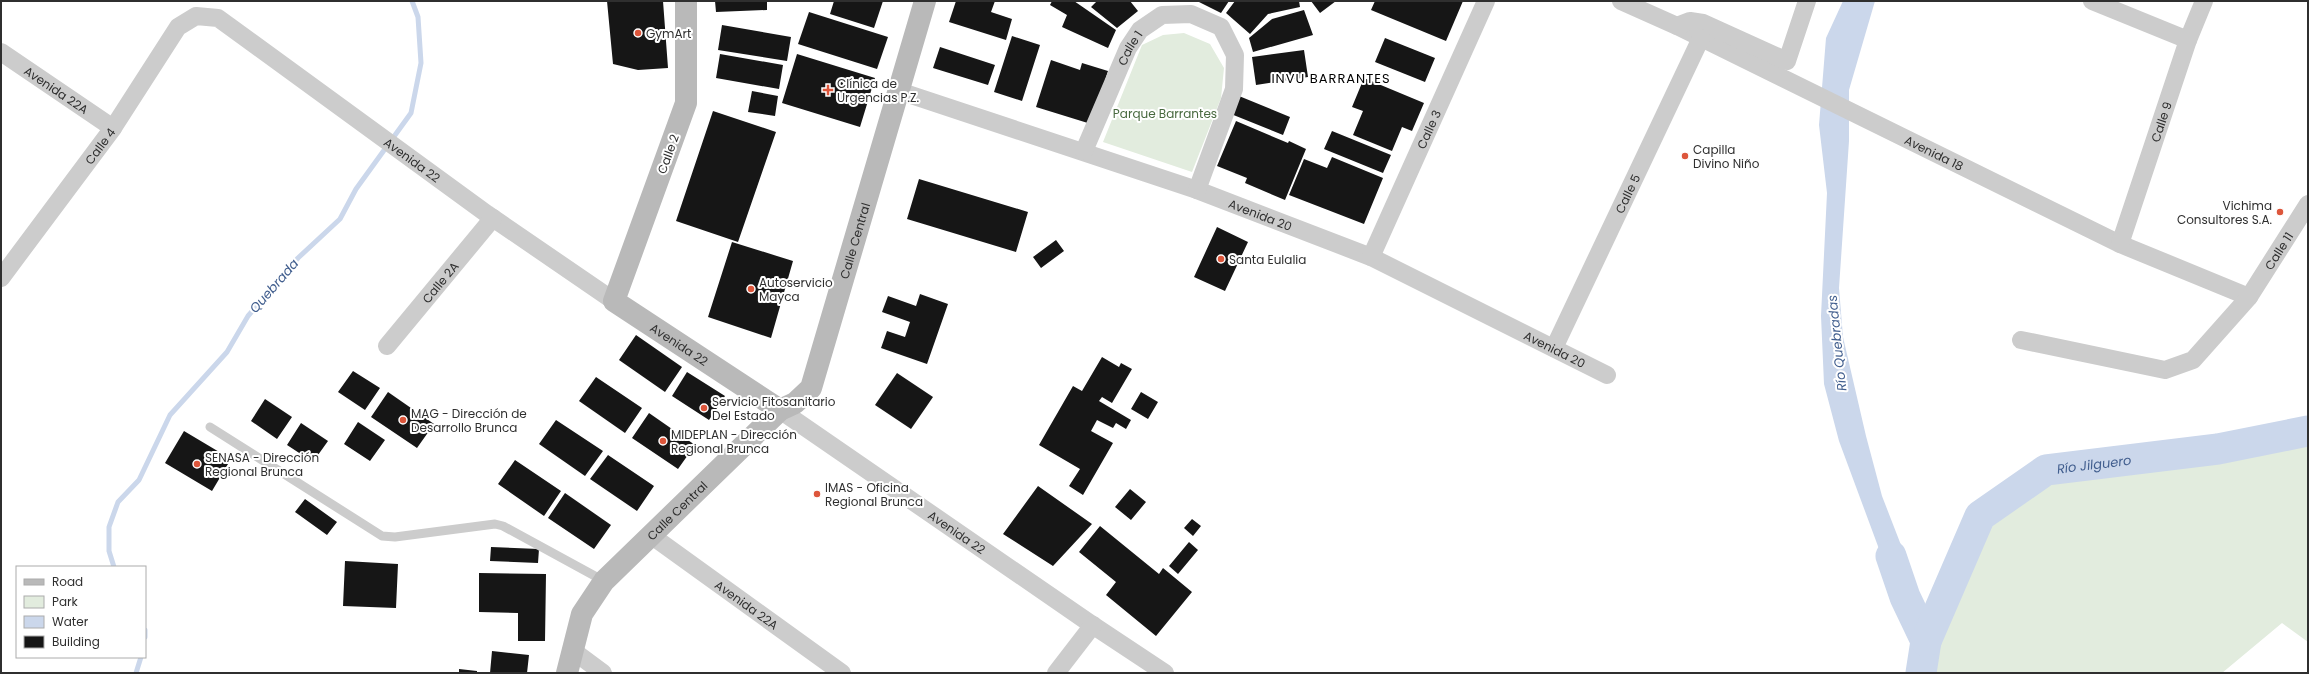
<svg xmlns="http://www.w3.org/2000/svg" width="2309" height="674" viewBox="0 0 2309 674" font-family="Poppins,sans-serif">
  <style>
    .green { fill: #e2ecde }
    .water { fill: #cbd7eb }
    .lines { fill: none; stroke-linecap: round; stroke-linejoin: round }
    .stream { stroke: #cbd7eb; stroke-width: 5 }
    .river { stroke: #cbd7eb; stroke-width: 31 }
    .building { fill: #161616 }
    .lane { stroke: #ccc; stroke-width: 9 }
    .street { stroke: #ccc; stroke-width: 18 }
    .secondary { stroke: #b9b9b9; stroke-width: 22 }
    .poi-dot { fill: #dd563b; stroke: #fff; stroke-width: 1.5 }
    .labels { text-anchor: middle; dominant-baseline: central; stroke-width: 4; stroke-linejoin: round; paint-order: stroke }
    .poi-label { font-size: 12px; fill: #2f2f2f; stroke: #fff; text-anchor: start }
    .street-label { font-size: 12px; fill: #2f2f2f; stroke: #fff }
    .park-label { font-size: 12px; fill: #48693f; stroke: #fff }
    .neighbourhood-label { font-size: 13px; letter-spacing: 1px; fill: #000; stroke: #fff }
    .water-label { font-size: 13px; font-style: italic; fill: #415e8e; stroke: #fff }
  </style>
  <rect width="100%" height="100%" fill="#fff"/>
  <!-- green -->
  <path class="green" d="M1184 33 1210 44 1224 68 1221 98 1192 172 1103 142 1142 45 1163 35Z
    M2308 431V642L2282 623 2222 673H1921L1926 641 1980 516 2030 481 2149 457Z"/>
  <!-- water -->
  <path class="water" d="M1843 1H1875L1849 90V141L1839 288 1843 337 1866 436 1882 496 1913 576 1905 597 1892 584 1839 441 1824 384 1821 316 1827 193 1819 125 1826 38Z"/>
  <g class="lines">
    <!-- stream -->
    <path class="stream" d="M114 567 109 551V527L118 502 139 480 170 415 227 352 248 316 298 258 340 219 356 189 411 113 421 63 418 17 412 1
      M145 630V637
      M136 673 141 657"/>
    <!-- river -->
    <g class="river">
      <path d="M1891 556 1905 597 1926 641 1921 673"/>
      <path id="s1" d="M1926 641 1980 516 2046 470 2218 449 2308 431"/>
    </g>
  </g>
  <!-- building -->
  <path class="building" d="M607 1H663L668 68 638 70 613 64Z
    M715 1H767V10L716 12Z
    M834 1H883L874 28 830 14Z
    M956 1H995L991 12 1012 19 1006 40 949 22Z
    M1052 1H1074L1116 30 1108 48 1062 27 1067 15 1050 5Z
    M1097 1H1130L1138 11 1117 28 1091 7Z
    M1197 1H1229L1221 13Z
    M1235 1H1299L1300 7 1268 14 1250 34 1226 13Z
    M1311 1H1336L1320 13Z
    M1375 1H1463L1446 41 1371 10Z
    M1304 10 1313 35 1253 52 1249 38 1272 19Z
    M809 12 888 37 877 69 798 44Z
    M722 25 791 37 787 61 718 50Z
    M1012 36 1040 45 1022 101 994 92Z
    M1385 38 1435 58 1425 82 1375 62Z
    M940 47 995 65 988 85 933 68Z
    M1304 50 1308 77 1256 85 1252 57Z
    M720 54 783 65 779 89 716 78Z
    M797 54 875 78 860 127 782 103Z
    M1051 60 1080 70 1082 63 1108 71 1091 124 1036 107Z
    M1364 78 1424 103 1412 131 1402 127 1392 151 1353 135 1363 111 1352 107Z
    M752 91 778 96 775 116 748 112Z
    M1239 96 1290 117 1283 135 1231 114Z
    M713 111 776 132 738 242 676 221Z
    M1236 121 1288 143 1289 141 1306 149 1285 200 1245 183 1247 178 1217 166Z
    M1332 131 1391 155 1383 173 1324 149Z
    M1332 157 1383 178 1364 224 1289 195 1304 159 1327 168Z
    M919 179 1028 212 1016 252 907 219Z
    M1217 227 1248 242 1225 291 1194 277Z
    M1056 240 1064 251 1041 268 1033 257Z
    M732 242 793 261 771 338 708 317Z
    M920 294 948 304 927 364 881 348 887 331 905 337 910 322 882 312 888 296 916 306Z
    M636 335 682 367 665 392 619 360Z
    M1102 357 1119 367 1121 363 1132 369 1112 403 1102 397 1099 401 1131 420 1126 429 1116 423 1113 428 1097 420 1091 431 1113 443 1083 495 1069 486 1080 469 1039 445 1073 386 1082 391Z
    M353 371 380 388 365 410 338 392Z
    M687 372 725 396 709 420 672 396Z
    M897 373 933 397 911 429 875 405Z
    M596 377 642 408 625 433 579 401Z
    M388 392 434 424 417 448 371 417Z
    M1141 392 1158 402 1148 419 1131 409Z
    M265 399 292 417 277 439 251 421Z
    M649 413 695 445 678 469 632 438Z
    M556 420 603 451 585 476 539 444Z
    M358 422 385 440 370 461 344 444Z
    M301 423 328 441 313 462 287 445Z
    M184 431 231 459 212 491 165 463Z
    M608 455 654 486 637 511 590 479Z
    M515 460 561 491 544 516 498 484Z
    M1038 486 1092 524 1053 566 1003 534Z
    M1130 489 1146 502 1131 520 1115 507Z
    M565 493 611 525 594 549 548 518Z
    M305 499 337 522 327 535 295 512Z
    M1192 519 1201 526 1193 536 1184 528Z
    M1100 526 1159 574 1163 568 1192 592 1156 636 1106 595 1116 582 1079 552Z
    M1189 542 1198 550 1178 574 1169 566Z
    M491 547 539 549 538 563 490 561Z
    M345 561 398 564 396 608 343 606Z
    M479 573 546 574 545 641H518V613L479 612Z
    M492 651 529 655 527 673H490Z
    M459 669 477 671V673H459Z"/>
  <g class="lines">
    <!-- lane -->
    <path class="lane" d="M210 427 382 536 395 537 495 524 503 526 604 581"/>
    <!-- street -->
    <g class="street">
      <path id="s2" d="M1621 1 1677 26 2120 244 2249 297"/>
      <path d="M2092 1 2188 40"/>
      <path d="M1677 26 1690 21 1703 23 1787 61 1807 1"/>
      <path id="s3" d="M1 52 113 128"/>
      <path id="s4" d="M899 91 1197 190 1371 257 1607 375"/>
      <path id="s5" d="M1084 151 1128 48 1140 30 1162 15 1191 14 1221 27 1235 55 1234 89 1197 190"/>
      <path id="s6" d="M2120 244 2188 40 2204 1"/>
      <path id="s7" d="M1371 257 1486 1"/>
      <path id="s8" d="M1 278 113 128 178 27 196 16 218 18 487 214 614 301"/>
      <path id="s9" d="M2021 340 2165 370 2193 360 2249 297 2308 204"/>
      <path id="s10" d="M387 346 493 218"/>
      <path id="s11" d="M1554 348 1701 38"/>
      <path id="s12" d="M780 410 1088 622 1165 673"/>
      <path id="s13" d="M652 536 842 673"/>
      <path d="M572 650 603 673"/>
      <path d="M1056 673 1093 625"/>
    </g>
    <!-- secondary -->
    <g class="secondary">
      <path id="s14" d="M686 1V103L614 301 780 410"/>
      <path id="s15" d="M567 673 582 614 604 581 780 410 795 403 811 388 925 1"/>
    </g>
  </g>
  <!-- markers -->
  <g class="poi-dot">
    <circle cx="638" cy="33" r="4"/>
    <path d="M826 84h4v4h4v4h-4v4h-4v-4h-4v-4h4z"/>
    <circle cx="1685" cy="156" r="4"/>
    <circle cx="2280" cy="212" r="4"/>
    <circle cx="1221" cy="259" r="4"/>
    <circle cx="751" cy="289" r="4"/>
    <circle cx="704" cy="408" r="4"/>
    <circle cx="403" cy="420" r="4"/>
    <circle cx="663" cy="441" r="4"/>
    <circle cx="197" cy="464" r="4"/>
    <circle cx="817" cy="494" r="4"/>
  </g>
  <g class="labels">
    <!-- poi labels -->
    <g class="poi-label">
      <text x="646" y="33">GymArt</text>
      <text x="837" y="83">Clínica de<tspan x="837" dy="14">Urgencias P.Z.</tspan></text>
      <text x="1693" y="149">Capilla<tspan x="1693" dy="14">Divino Niño</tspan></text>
      <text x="2272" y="205" text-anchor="end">Vichima<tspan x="2272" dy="14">Consultores S.A.</tspan></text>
      <text x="1229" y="259">Santa Eulalia</text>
      <text x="759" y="282">Autoservicio<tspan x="759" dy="14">Mayca</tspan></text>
      <text x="712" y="401">Servicio Fitosanitario<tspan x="712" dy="14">Del Estado</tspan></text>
      <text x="411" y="413">MAG - Dirección de<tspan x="411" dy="14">Desarrollo Brunca</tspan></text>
      <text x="671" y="434">MIDEPLAN - Dirección<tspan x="671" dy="14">Regional Brunca</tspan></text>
      <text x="205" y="457">SENASA - Dirección<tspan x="205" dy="14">Regional Brunca</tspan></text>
      <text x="825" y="487">IMAS - Oficina<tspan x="825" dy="14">Regional Brunca</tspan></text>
    </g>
    <!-- street labels -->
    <g class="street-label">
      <text stroke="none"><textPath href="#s5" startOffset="113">Calle 1</textPath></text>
      <text stroke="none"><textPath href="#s3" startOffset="67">Avenida 22A</textPath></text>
      <text stroke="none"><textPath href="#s6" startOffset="129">Calle 9</textPath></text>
      <text stroke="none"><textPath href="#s7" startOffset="140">Calle 3</textPath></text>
      <text stroke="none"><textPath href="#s8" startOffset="165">Calle 4</textPath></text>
      <text stroke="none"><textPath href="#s2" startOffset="348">Avenida 18</textPath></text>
      <text transform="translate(668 154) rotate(-70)">Calle 2</text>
      <text stroke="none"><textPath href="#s8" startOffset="591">Avenida 22</textPath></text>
      <text stroke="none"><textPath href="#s11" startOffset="171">Calle 5</textPath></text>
      <text stroke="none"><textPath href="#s4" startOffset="382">Avenida 20</textPath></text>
      <text stroke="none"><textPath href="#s15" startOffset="538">Calle Central</textPath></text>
      <text stroke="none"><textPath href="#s9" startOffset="316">Calle 11</textPath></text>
      <text stroke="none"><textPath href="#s10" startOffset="83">Calle 2A</textPath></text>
      <text stroke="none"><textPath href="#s14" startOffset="391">Avenida 22</textPath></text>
      <text stroke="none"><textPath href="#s4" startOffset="706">Avenida 20</textPath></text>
      <text stroke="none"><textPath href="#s15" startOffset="202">Calle Central</textPath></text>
      <text stroke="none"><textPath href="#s12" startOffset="215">Avenida 22</textPath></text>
      <text stroke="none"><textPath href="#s13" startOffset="117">Avenida 22A</textPath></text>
    </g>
    <!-- park labels -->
    <g class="park-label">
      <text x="1165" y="113">Parque Barrantes</text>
    </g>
    <!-- neighbourhood labels -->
    <g class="neighbourhood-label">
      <text x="1331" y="78">INVU BARRANTES</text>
    </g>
    <!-- water labels -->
    <g class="water-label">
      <text transform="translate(274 286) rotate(-49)">Quebrada</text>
      <text transform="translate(1837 343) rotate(-96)">Río Quebradas</text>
      <text stroke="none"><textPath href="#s1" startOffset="265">Río Jilguero</textPath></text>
    </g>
  </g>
  <!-- border -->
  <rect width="2309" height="674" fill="none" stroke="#2f2f2f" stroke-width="4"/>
  <!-- legend -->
  <rect x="16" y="566" width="130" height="92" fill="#ffffff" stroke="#acacac"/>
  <rect x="24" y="579" width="20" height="6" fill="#b9b9b9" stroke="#acacac"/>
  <text x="52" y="586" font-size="12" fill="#2f2f2f">Road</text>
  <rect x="24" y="596" width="20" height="12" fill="#e2ecde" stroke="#acacac"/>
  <text x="52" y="606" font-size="12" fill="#2f2f2f">Park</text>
  <rect x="24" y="616" width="20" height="12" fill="#cbd7eb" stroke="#acacac"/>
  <text x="52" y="626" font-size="12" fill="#2f2f2f">Water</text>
  <rect x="24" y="636" width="20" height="12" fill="#161616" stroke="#acacac"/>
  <text x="52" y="646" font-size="12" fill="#2f2f2f">Building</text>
</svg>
